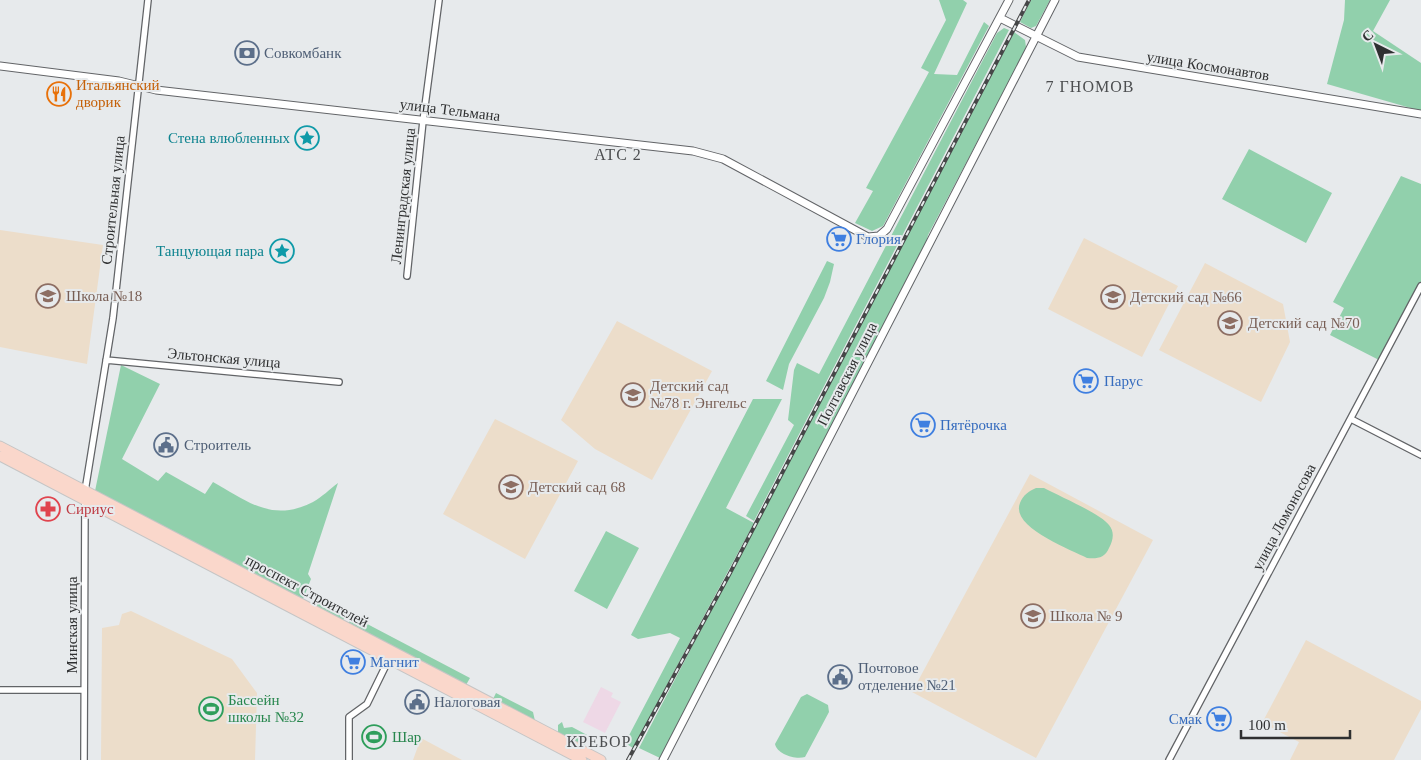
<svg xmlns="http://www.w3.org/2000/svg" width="1421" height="760" viewBox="0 0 1421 760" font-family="'Times New Roman',serif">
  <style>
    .commercial { fill: #eed8e6 }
    .education { fill: #ecddca }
    .green { fill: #91d0ac }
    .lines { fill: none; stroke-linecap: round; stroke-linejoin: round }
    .minor-casing { stroke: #626467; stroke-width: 8 }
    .tertiary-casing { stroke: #626467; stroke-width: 9 }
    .primary-casing { stroke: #c5c5c5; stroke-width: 11 }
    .minor { stroke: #fff; stroke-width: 5.5 }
    .tertiary { stroke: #fff; stroke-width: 7 }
    .primary { stroke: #fad7cb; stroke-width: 9 }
    .rail-casing { stroke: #464748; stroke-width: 4 }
    .rail { stroke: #e7eaec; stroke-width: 2; stroke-dasharray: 5.5; stroke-linecap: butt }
    .labels { text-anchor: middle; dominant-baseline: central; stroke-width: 4; stroke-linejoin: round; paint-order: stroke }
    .service-label { font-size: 15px; fill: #4e5e75; stroke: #e7eaec; text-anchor: start }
    .street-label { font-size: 15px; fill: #2f3031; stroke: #e7eaec }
    .food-label { font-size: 15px; fill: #c56008; stroke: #e7eaec; text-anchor: start }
    .culture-label { font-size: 15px; fill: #0d838f; stroke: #e7eaec; text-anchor: end }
    .shop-label { font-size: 15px; fill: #366cbe; stroke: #e7eaec; text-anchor: start }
    .education-label { font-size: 15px; fill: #785e54; stroke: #e7eaec; text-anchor: start }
    .health-label { font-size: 15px; fill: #be3a42; stroke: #e7eaec; text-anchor: start }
    .leisure-label { font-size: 15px; fill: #27864d; stroke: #e7eaec; text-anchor: start }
    .neighbourhood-label { font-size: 16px; letter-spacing: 1px; fill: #4c4e50; stroke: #e7eaec }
  </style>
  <rect width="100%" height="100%" fill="#e7eaec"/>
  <!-- commercial -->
  <path class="commercial" d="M601 687 613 693 611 697 621 702 605 733 583 722Z"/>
  <!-- education -->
  <path class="education" d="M0 230 103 245 87 364 0 347Z
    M1084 238 1178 286 1142 357 1048 309Z
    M1205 263 1283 304 1290 342 1261 402 1159 350Z
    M617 321 712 371 652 480 595 449 561 420Z
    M495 419 578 461 525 559 443 514Z
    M1030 474 1153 540 1036 758 912 692Z
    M131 611 232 659 257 693 255 760H101L102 628 119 625 122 614Z
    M1306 640 1421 701V709L1394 760H1290L1299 742 1262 723Z
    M421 738 462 760H413Z"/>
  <!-- green -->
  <path class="green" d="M939 0H963L967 3 934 74 957 75 984 22 989 26 883 226 872 231 855 223 873 191 866 188 929 72 921 68 946 20Z
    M1031 0H1050L1036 26 1031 28 1020 22Z
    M1345 0H1390L1373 31 1421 63V111L1327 84 1344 20Z
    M1004 28 1009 30 754 521 746 516 794 425 788 420 794 370 797 363 819 374 997 33Z
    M1014 32 1025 40 1026 47 1022 57 928 235 924 252 660 758 639 748Z
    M1249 149 1332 193 1306 243 1222 199Z
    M1401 176 1421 184V282L1379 360 1330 335 1344 308 1333 302Z
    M827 261 834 264 830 282 824 298 789 364 783 390 766 381Z
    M121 365 160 384 122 459 158 481 166 472 205 494 213 482C247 501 272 523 313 502 322 497 330 489 338 483L308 574 311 579 303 599 95 491Z
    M753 399H782L726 508 754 523 633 748 625 743 680 638 670 633 638 639 631 635Z
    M1036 488H1044C1059 496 1101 514 1109 525 1115 532 1113 541 1109 548 1105 558 1097 559 1087 558 1070 549 1010 527 1020 503 1023 495 1029 491 1036 488Z
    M606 531 639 548 607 609 574 591Z
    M314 596 347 614 343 620 311 604Z
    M352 616 470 678 466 685 348 624Z
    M496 693 533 712 535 721 493 699Z
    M807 694 828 705 829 712 805 757C795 760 777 754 775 744L801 697Z
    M562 722 564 728 572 727 589 736 584 746 558 733V725Z"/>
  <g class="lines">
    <!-- minor casing -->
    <g class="minor-casing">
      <path id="minor" d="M407 276 423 121 439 0
        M106 360 339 382
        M1351 419 1421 455
        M0 690H84
        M84 760 85 491 113 318 148 0
        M349 760V717L367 704 389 659
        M1169 760 1421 286"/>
    </g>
    <!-- tertiary casing -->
    <g class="tertiary-casing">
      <path id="tertiary" d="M1000 18 1078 57 1421 114
        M0 66 119 81 156 90 693 151 723 159 868 237 879 236 887 229 1009 0
        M663 760 1055 0"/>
    </g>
    <!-- primary casing -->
    <g class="primary-casing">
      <path id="primary" d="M0 446 601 760
        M0 456 582 760"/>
    </g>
    <!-- minor -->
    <use href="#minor" class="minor"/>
    <!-- tertiary -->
    <use href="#tertiary" class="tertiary"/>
    <!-- primary -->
    <use href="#primary" class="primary"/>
    <!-- rail casing -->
    <g class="rail-casing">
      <path id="rail" d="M628 760 730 573 1029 0"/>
    </g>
    <!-- rail -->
    <use href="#rail" class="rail"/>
  </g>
  <!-- icons -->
  <defs>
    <g id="bank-ring" transform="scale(1.25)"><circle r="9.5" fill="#e7eaec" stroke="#5c6f8a" stroke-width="1.5"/><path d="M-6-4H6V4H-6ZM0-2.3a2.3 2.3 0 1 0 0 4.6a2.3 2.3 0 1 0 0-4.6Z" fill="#5c6f8a"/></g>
    <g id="restaurant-ring" transform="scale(1.25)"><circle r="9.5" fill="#e7eaec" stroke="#e8710a" stroke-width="1.5"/><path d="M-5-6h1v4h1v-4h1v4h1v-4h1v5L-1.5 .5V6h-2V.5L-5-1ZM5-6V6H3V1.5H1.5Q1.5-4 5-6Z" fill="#e8710a"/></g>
    <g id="sight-ring" transform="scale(1.25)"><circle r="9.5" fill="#e7eaec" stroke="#0f9aa8" stroke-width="1.5"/><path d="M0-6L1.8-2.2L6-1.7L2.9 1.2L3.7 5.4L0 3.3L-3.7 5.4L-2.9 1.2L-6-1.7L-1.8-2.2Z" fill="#0f9aa8"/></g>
    <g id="supermarket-ring" transform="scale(1.25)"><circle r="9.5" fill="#e7eaec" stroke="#3f7fe0" stroke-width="1.5"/><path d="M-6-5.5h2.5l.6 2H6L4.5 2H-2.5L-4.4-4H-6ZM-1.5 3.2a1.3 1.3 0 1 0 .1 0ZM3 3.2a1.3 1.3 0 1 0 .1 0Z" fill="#3f7fe0"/></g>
    <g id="school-ring" transform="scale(1.25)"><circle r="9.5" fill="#e7eaec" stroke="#8d6e63" stroke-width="1.5"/><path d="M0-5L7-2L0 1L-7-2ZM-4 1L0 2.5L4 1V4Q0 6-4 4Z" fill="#8d6e63"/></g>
    <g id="civic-ring" transform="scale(1.25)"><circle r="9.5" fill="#e7eaec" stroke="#5c6f8a" stroke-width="1.5"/><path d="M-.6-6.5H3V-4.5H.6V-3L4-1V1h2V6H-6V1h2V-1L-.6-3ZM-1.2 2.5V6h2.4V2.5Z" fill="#5c6f8a"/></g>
    <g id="pharmacy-ring" transform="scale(1.25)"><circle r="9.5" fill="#e7eaec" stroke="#e0444e" stroke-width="1.5"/><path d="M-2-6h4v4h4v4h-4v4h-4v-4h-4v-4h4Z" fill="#e0444e"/></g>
    <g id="stadium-ring" transform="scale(1.25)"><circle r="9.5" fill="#e7eaec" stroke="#2e9e5b" stroke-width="1.5"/><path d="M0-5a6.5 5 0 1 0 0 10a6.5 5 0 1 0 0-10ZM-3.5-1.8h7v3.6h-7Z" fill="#2e9e5b"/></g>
  </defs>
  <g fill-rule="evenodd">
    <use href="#bank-ring" x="247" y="53"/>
    <use href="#restaurant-ring" x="59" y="94"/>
    <use href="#sight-ring" x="307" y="138"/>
    <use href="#supermarket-ring" x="839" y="239"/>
    <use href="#sight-ring" x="282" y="251"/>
    <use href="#school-ring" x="48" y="296"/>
    <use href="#school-ring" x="1113" y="297"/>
    <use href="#school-ring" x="1230" y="323"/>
    <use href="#supermarket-ring" x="1086" y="381"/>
    <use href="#school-ring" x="633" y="395"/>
    <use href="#supermarket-ring" x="923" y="425"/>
    <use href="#civic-ring" x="166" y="445"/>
    <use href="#school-ring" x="511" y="487"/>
    <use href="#pharmacy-ring" x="48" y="509"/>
    <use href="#school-ring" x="1033" y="616"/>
    <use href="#supermarket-ring" x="353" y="662"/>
    <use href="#civic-ring" x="840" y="677"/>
    <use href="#civic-ring" x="417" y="702"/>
    <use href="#stadium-ring" x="211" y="709"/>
    <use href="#supermarket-ring" x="1219" y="719"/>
    <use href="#stadium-ring" x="374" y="737"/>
  </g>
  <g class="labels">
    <!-- service labels -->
    <g class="service-label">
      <text x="264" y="53">Совкомбанк</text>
      <text x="184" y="445">Строитель</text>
      <text x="858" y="668">Почтовое<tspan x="858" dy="17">отделение №21</tspan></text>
      <text x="434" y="702">Налоговая</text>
    </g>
    <!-- street labels -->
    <g class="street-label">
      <text transform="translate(1208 66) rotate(9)">улица Космонавтов</text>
      <text transform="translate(450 110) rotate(7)">улица Тельмана</text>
      <text transform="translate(403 196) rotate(-84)">Ленинградская улица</text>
      <text transform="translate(113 200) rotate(-84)">Строительная улица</text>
      <text transform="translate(224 358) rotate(5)">Эльтонская улица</text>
      <text transform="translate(847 374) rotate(-63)">Полтавская улица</text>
      <text transform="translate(1284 517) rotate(-62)">улица Ломоносова</text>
      <text transform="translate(307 591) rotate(28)">проспект Строителей</text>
      <text transform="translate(72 625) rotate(-90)">Минская улица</text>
    </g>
    <!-- food labels -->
    <g class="food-label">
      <text x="76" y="85">Итальянский<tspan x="76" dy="17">дворик</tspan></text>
    </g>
    <!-- culture labels -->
    <g class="culture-label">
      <text x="290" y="138">Стена влюбленных</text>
      <text x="264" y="251">Танцующая пара</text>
    </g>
    <!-- shop labels -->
    <g class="shop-label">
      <text x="856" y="239">Глория</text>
      <text x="1104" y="381">Парус</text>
      <text x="940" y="425">Пятёрочка</text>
      <text x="370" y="662">Магнит</text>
      <text x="1202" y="719" text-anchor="end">Смак</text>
    </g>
    <!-- education labels -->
    <g class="education-label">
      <text x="66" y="296">Школа №18</text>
      <text x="1130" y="297">Детский сад №66</text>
      <text x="1248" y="323">Детский сад №70</text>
      <text x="650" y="386">Детский сад<tspan x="650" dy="17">№78 г. Энгельс</tspan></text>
      <text x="528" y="487">Детский сад 68</text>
      <text x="1050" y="616">Школа № 9</text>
    </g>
    <!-- health labels -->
    <g class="health-label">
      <text x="66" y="509">Сириус</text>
    </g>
    <!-- leisure labels -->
    <g class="leisure-label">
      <text x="228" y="700">Бассейн<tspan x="228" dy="17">школы №32</tspan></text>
      <text x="392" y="737">Шар</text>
    </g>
    <!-- neighbourhood labels -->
    <g class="neighbourhood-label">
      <text x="1090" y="86">7 ГНОМОВ</text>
      <text x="618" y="154">АТС 2</text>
      <text x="599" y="741">КРЕБОР</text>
    </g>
  </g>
  <!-- north arrow -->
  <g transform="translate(1376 45) rotate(318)" stroke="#e7eaec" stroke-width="4" paint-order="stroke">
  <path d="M0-4L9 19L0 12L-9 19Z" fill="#2f3031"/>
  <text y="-8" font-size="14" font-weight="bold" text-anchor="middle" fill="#2f3031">С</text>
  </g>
  <!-- scale -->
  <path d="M1241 730v8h109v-8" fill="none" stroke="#2f3031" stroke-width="2.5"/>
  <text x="1248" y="730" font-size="15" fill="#2f3031" stroke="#e7eaec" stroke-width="4" paint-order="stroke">100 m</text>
</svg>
